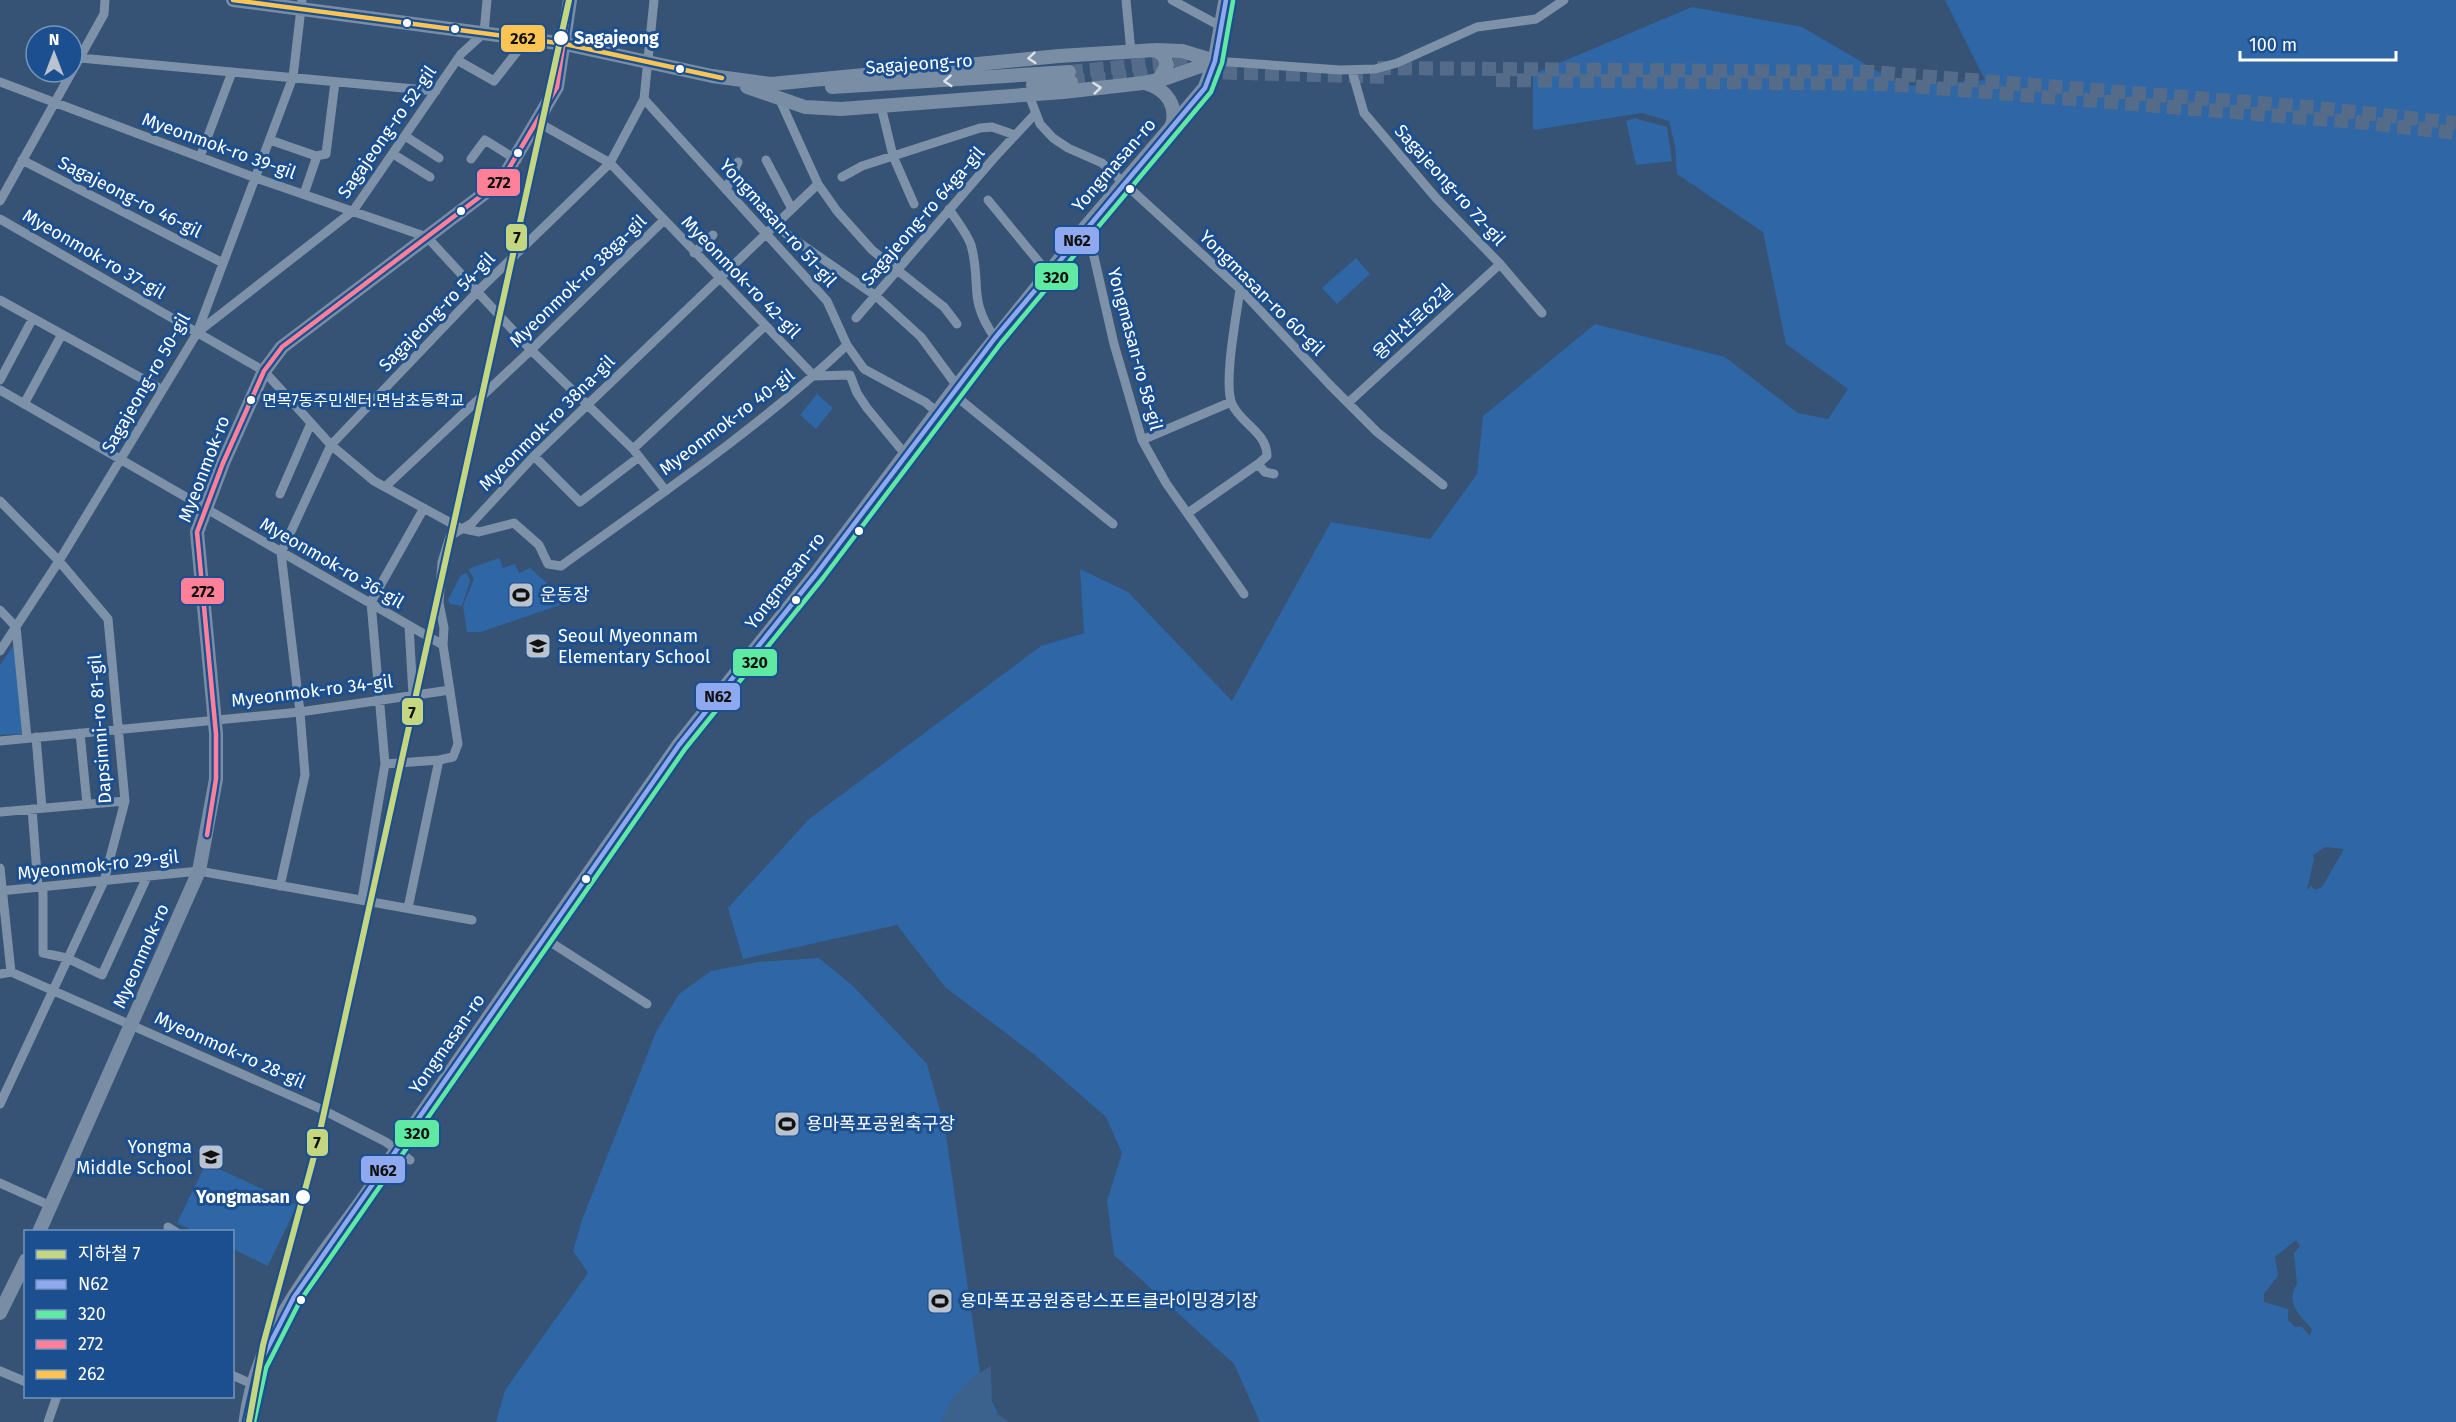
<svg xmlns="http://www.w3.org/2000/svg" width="2456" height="1422" viewBox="0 0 2456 1422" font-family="'Fira Sans','Noto Sans KR',sans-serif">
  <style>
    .green { fill: #2f66a5; fill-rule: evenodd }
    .water { fill: #3b618d }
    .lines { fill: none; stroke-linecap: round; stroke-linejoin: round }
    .secondary-tunnel { stroke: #546c89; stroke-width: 14; stroke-dasharray: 14 7; stroke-linecap: butt }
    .street { stroke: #7d92a8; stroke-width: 9 }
    .secondary { stroke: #798da4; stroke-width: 14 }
    .primary { stroke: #7d8ea7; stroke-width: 15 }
    .primary-bridge { stroke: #7d8ea7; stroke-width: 15 }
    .bus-1-casing { stroke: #1b4f8f; stroke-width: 9 }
    .bus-2-casing { stroke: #1b4f8f; stroke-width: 9 }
    .bus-3-casing { stroke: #1b4f8f; stroke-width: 9 }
    .bus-4-casing { stroke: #1b4f8f; stroke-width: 9 }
    .bus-1 { stroke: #8fa9f0; stroke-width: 4.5 }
    .bus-2 { stroke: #60e9a3; stroke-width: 4.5 }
    .bus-3 { stroke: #ff8098; stroke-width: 4.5 }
    .bus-4 { stroke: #fcc553; stroke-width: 4.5 }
    .metro-1-casing { stroke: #1b4f8f; stroke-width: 10 }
    .metro-1 { stroke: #c4d67f; stroke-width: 6 }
    .oneway { stroke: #dee2e8 }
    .bus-dot { fill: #fff; stroke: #1b4f8f; stroke-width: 2 }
    .labels { text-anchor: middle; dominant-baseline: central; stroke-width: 6; stroke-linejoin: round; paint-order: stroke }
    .bus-label { font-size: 16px; fill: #fff; stroke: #1b4f8f; text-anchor: start }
    .stop-label { font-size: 18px; font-weight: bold; fill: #fff; stroke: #1b4f8f; text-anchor: start }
    .street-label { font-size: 18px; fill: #fff; stroke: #1b4f8f }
    .poi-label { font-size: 18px; fill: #fff; stroke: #1b4f8f; text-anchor: start }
    .line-badge { stroke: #1b4f8f; stroke-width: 2 }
    .pale-badge-label { font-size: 16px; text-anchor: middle; font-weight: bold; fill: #111 }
  </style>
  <rect width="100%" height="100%" fill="#365274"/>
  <!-- green -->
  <path class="green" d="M1945 0H2456V1422H1260L1234 1364 1114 1255 1107 1201 1122 1153 1106 1117 1036 1056 945 987 897 925 743 959 728 908 809 819 1041 646 1084 633 1080 569 1128 592 1232 701 1331 522 1430 539 1477 474 1483 416 1595 324 1725 357 1798 413 1828 419 1848 389 1786 344 1763 232 1677 174 1675 146 1669 121 1642 113 1533 130V74L1692 7 1802 27 1903 86 1985 80ZM2325 847 2344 849 2322 887 2315 890 2311 886 2307 890 2314 859 2313 855ZM2296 1240 2300 1246 2294 1253 2297 1284C2285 1302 2299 1315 2312 1329L2310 1336 2302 1327H2295L2288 1320V1309L2264 1302V1294L2278 1276 2275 1257Z
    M1634 118 1667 127 1672 161 1636 165 1626 121Z
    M1356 258 1370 274 1337 304 1322 288Z
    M817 394 833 408 816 429 800 415Z
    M499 558 503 568 515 564 519 573 530 568 548 584 575 590 577 599 481 632H467L463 606 474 579 468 569Z
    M467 573 470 581 462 606 450 604 448 600 461 575Z
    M15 643 22 734 0 735V665Z
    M819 958 853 986 927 1064 945 1128 981 1379 1002 1422H496L505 1390 588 1273 573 1251 582 1220 656 1032 679 994 711 971 758 962Z
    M206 1163 297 1205 268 1266 233 1249 232 1232 194 1231 177 1223Z"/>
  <!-- water -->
  <path class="water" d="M991 1366 992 1410 1009 1422H941C954 1392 962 1383 991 1366Z"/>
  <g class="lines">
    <!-- secondary-tunnel -->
    <path class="secondary-tunnel" d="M1377 68 1871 72 2310 107 2456 123
      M1069 72 1181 61 1211 62
      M1202 72 1390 77
      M1496 80 1886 84 2367 123 2456 133
      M1071 82 1171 73"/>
    <!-- street -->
    <path class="street" d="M1126 0 1131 52
      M1172 0 1222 27
      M80 58 436 91
      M457 60 494 81 527 39
      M1215 61 1340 70 1375 69 1397 63 1477 27 1536 19 1564 0
      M1352 71 1364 113 1436 198 1500 264 1542 313
      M0 82 256 178 427 237 531 350 633 449 666 491
      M1029 95 1040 124 1053 138 1068 148 1102 163 1240 289 1330 385 1377 432 1443 485
      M779 98 818 184 837 211 872 250 944 307 957 324
      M644 99 827 301 847 345 864 369 925 402 937 412
      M881 106 893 156 914 204
      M539 123 610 163 814 376 850 375 857 393 867 408 905 454
      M405 136 439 158
      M270 140 316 156 326 154 335 82
      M393 154 430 177
      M200 157 232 72
      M471 159 485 140 517 160
      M22 160 223 263
      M766 160 792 209
      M842 177 862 166 980 128 992 127 1015 135
      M726 190 738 162
      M304 194 317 156
      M988 200 1048 273
      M0 201 104 14 105 0
      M949 209C956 220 967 233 971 245 982 285 967 298 995 338
      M0 219 264 371 331 445 374 481 460 528 479 532 514 523 539 545 548 564 561 566C658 496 760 427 847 345
      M775 226 876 296 921 337 957 386
      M1087 226 1114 344 1142 440 1166 483 1244 594
      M694 253 713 235
      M1240 289C1237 313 1223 383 1232 404 1241 424 1267 432 1267 456L1258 464 1265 472 1274 474
      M0 300 161 389
      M856 318 994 158 1035 114
      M198 332 353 211 461 54 484 33 487 0
      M0 380 33 318
      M0 390 443 645
      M952 393 1113 524
      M1348 403 1500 264
      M24 404 62 334
      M1142 440 1231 402
      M633 449 765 326
      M534 456 580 502 639 457
      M385 487 531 350 663 221
      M280 494 311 423
      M0 501 59 561 108 619 125 801 104 881 0 1104
      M1188 513 1258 464
      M0 610 16 627 27 738
      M409 626 413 695
      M0 651 59 561 197 333 293 77 302 0
      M80 733 87 804
      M36 737 42 808
      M0 741 300 712 450 690
      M385 764 439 760
      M32 809 38 887
      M0 812 125 801
      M0 868 11 972
      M280 886 305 775 300 712 281 553 331 445 479 290 610 163 644 99 654 0
      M43 887V953L67 958 102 975 147 877
      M0 891 199 871 472 920
      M362 899 385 764 371 602 424 508
      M408 908 439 760 453 757 458 744 443 645 444 628 439 603 442 562 450 536 472 523 534 456 818 184
      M544 938 647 1004
      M0 974 11 972 321 1109 386 1142 410 1160
      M0 1183 51 1206
      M168 1227 176 1232
      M0 1371 26 1382
      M232 1375 254 1385
      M48 1422 57 1396"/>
    <!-- secondary -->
    <path class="secondary" d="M233 0 565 44 712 76 771 84 1059 56 1156 50 1182 51 1215 61
      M1156 50 1164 56 1167 65 1158 81
      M1145 83C1167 89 1179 107 1171 128
      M1033 85 1071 82
      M747 87 805 107 841 109 1063 92 1143 83 1164 79 1215 61
      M832 87 1069 72
      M39 1232 199 871 216 779V734L197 532 223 463 264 371 282 347 502 180 557 87 570 0
      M0 1313 26 1260"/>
    <!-- primary -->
    <path class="primary" d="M532 955 679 745 817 573 952 393 1087 226 1205 88 1215 61 1226 0
      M246 1422C256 1337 311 1271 360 1204"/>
    <!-- primary-bridge -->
    <path class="primary-bridge" d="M360 1204 532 955"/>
    <!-- bus-1 casing -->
    <g class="bus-1-casing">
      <path id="bus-1" d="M246 1422 259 1365 294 1297 679 745 817 573 995 338 1205 88 1215 61 1226 0"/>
    </g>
    <!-- bus-2 casing -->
    <g class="bus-2-casing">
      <path id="bus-2" d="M254 1422 266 1368 300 1301 685 749 823 578 1001 343 1211 92 1222 63 1233 1"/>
    </g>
    <!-- bus-3 casing -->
    <g class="bus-3-casing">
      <path id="bus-3" d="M207 835 216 779V734L197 532 223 463 264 371 282 347 502 180 557 87 570 0"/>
    </g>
    <!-- bus-4 casing -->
    <g class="bus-4-casing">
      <path id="bus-4" d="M233 0 565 44 722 78"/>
    </g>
    <!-- bus-1 -->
    <use href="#bus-1" class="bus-1"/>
    <!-- bus-2 -->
    <use href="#bus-2" class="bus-2"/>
    <!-- bus-3 -->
    <use href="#bus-3" class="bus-3"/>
    <!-- bus-4 -->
    <use href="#bus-4" class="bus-4"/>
    <!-- metro-1 casing -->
    <g class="metro-1-casing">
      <path id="metro-1" d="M249 1422 263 1345 316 1149 569 0"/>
    </g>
    <!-- metro-1 -->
    <use href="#metro-1" class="metro-1"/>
  </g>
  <!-- one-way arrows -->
  <defs><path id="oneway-chevron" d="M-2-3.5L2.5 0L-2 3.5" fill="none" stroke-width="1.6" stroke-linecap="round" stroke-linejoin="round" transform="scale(1.5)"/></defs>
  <g class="oneway">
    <use href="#oneway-chevron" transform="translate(1032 58) rotate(175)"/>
    <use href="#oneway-chevron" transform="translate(948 81) rotate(176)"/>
    <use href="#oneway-chevron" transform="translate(1097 88) rotate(-6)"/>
  </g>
  <!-- icons -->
  <defs>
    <g id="stadium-square" transform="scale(1.35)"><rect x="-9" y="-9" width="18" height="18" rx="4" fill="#b9c2ce" stroke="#1b4f8f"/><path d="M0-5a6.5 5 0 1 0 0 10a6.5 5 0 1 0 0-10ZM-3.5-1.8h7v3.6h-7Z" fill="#111"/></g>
    <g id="school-square" transform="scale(1.35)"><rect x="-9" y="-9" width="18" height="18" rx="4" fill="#b9c2ce" stroke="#1b4f8f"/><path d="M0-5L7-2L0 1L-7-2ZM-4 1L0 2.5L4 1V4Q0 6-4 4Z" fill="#111"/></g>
  </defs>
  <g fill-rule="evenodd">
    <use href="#stadium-square" x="521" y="595"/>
    <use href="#school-square" x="538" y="646"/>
    <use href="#stadium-square" x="787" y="1124"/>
    <use href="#school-square" x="211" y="1157"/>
    <use href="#stadium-square" x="940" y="1301"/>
  </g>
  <!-- markers -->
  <g class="bus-dot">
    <circle cx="407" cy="23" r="5"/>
    <circle cx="455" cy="29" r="5"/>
    <circle cx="561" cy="38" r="8"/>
    <circle cx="680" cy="69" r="5"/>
    <circle cx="518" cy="153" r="5"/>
    <circle cx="1130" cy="189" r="5"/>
    <circle cx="461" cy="211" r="5"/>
    <circle cx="251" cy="400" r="5"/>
    <circle cx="859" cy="531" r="5"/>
    <circle cx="796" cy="600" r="5"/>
    <circle cx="586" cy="879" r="5"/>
    <circle cx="303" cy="1197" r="8"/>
    <circle cx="301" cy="1300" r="5"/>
  </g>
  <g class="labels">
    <!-- bus labels -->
    <g class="bus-label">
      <text x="262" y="400">면목7동주민센터.면남초등학교</text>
    </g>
    <!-- stop labels -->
    <g class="stop-label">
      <text x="574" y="38">Sagajeong</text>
      <text x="290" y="1197" text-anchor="end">Yongmasan</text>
    </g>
    <!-- street labels -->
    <g class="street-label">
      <text transform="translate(919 64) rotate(-4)">Sagajeong-ro</text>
      <text transform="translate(387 132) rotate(-55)">Sagajeong-ro 52-gil</text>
      <text transform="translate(219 146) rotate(20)">Myeonmok-ro 39-gil</text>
      <text transform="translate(1114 165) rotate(-49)">Yongmasan-ro</text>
      <text transform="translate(1450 185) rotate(48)">Sagajeong-ro 72-gil</text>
      <text transform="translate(130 197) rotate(27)">Sagajeong-ro 46-gil</text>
      <text transform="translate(923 216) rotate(-49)">Sagajeong-ro 64ga-gil</text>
      <text transform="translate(778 223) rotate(48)">Yongmasan-ro 51-gil</text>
      <text transform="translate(94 254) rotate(30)">Myeonmok-ro 37-gil</text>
      <text transform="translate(741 277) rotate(46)">Myeonmok-ro 42-gil</text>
      <text transform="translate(578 281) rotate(-44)">Myeonmok-ro 38ga-gil</text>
      <text transform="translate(1262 293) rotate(45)">Yongmasan-ro 60-gil</text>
      <text transform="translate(437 312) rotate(-46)">Sagajeong-ro 54-gil</text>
      <text transform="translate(1413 322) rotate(-43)">용마산로62길</text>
      <text transform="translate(1135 349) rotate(75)">Yongmasan-ro 58-gil</text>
      <text transform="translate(146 383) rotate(-60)">Sagajeong-ro 50-gil</text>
      <text transform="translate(727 422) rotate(-37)">Myeonmok-ro 40-gil</text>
      <text transform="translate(547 423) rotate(-45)">Myeonmok-ro 38na-gil</text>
      <text transform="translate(204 469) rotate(-69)">Myeonmok-ro</text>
      <text transform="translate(332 563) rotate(30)">Myeonmok-ro 36-gil</text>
      <text transform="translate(785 581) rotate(-52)">Yongmasan-ro</text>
      <text transform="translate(312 691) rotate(-7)">Myeonmok-ro 34-gil</text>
      <text transform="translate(100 729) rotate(-94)">Dapsimni-ro 81-gil</text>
      <text transform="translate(98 865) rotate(-6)">Myeonmok-ro 29-gil</text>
      <text transform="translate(141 956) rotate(-66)">Myeonmok-ro</text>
      <text transform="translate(447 1044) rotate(-55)">Yongmasan-ro</text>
      <text transform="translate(230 1050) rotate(24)">Myeonmok-ro 28-gil</text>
    </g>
    <!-- poi labels -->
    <g class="poi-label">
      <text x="540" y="595">운동장</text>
      <text x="558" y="636">Seoul Myeonnam<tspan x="558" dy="21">Elementary School</tspan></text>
      <text x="806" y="1124">용마폭포공원축구장</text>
      <text x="192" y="1147" text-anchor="end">Yongma<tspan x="192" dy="21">Middle School</tspan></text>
      <text x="960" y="1301">용마폭포공원중랑스포트클라이밍경기장</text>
    </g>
  </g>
  <g class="line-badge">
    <rect x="500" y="24" width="46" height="29" rx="6" fill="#fcc553"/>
    <rect x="476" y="168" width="45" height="29" rx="6" fill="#ff8098"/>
    <rect x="505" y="223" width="23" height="29" rx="6" fill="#c4d67f"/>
    <rect x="1054" y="226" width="46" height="29" rx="6" fill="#8fa9f0"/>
    <rect x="1034" y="262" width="45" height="29" rx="6" fill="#60e9a3"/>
    <rect x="180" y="577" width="45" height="28" rx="6" fill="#ff8098"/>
    <rect x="732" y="648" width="46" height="29" rx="6" fill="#60e9a3"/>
    <rect x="695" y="682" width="46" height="29" rx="6" fill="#8fa9f0"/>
    <rect x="401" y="697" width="23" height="29" rx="6" fill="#c4d67f"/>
    <rect x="394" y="1119" width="46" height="29" rx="6" fill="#60e9a3"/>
    <rect x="306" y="1128" width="23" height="29" rx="6" fill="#c4d67f"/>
    <rect x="360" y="1155" width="46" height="29" rx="6" fill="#8fa9f0"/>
  </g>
  <g class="pale-badge-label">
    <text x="523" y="44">262</text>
    <text x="499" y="188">272</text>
    <text x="517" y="243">7</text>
    <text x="1077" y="246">N62</text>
    <text x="1056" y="283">320</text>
    <text x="203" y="597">272</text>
    <text x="755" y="668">320</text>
    <text x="718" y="702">N62</text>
    <text x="412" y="718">7</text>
    <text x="417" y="1139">320</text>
    <text x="317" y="1148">7</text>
    <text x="383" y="1176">N62</text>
  </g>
  <!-- legend -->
  <rect x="24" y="1230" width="210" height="168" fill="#1b4f8f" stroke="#7695bc" stroke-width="1.5"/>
  <rect x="36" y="1250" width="30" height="9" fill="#c4d67f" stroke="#7695bc" stroke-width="1.5"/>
  <text x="78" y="1260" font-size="18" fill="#ffffff">지하철 7</text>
  <rect x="36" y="1280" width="30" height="9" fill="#8fa9f0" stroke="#7695bc" stroke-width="1.5"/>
  <text x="78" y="1290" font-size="18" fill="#ffffff">N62</text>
  <rect x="36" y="1310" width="30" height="9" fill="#60e9a3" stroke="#7695bc" stroke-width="1.5"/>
  <text x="78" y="1320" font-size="18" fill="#ffffff">320</text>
  <rect x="36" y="1340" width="30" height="9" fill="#ff8098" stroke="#7695bc" stroke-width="1.5"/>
  <text x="78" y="1350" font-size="18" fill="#ffffff">272</text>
  <rect x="36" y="1370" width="30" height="9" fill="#fcc553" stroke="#7695bc" stroke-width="1.5"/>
  <text x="78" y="1380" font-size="18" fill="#ffffff">262</text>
  <!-- north arrow -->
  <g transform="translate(54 54)"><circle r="28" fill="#1b4f8f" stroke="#7695bc" stroke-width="1.5"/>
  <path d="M0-4.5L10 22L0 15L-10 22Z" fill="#b9c2ce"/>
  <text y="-9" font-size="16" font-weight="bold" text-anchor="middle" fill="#ffffff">N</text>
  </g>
  <!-- scale -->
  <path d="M2240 51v9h156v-9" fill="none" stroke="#ffffff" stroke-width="3"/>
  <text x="2249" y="51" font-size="18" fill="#ffffff" stroke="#1b4f8f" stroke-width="4.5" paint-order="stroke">100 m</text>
</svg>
